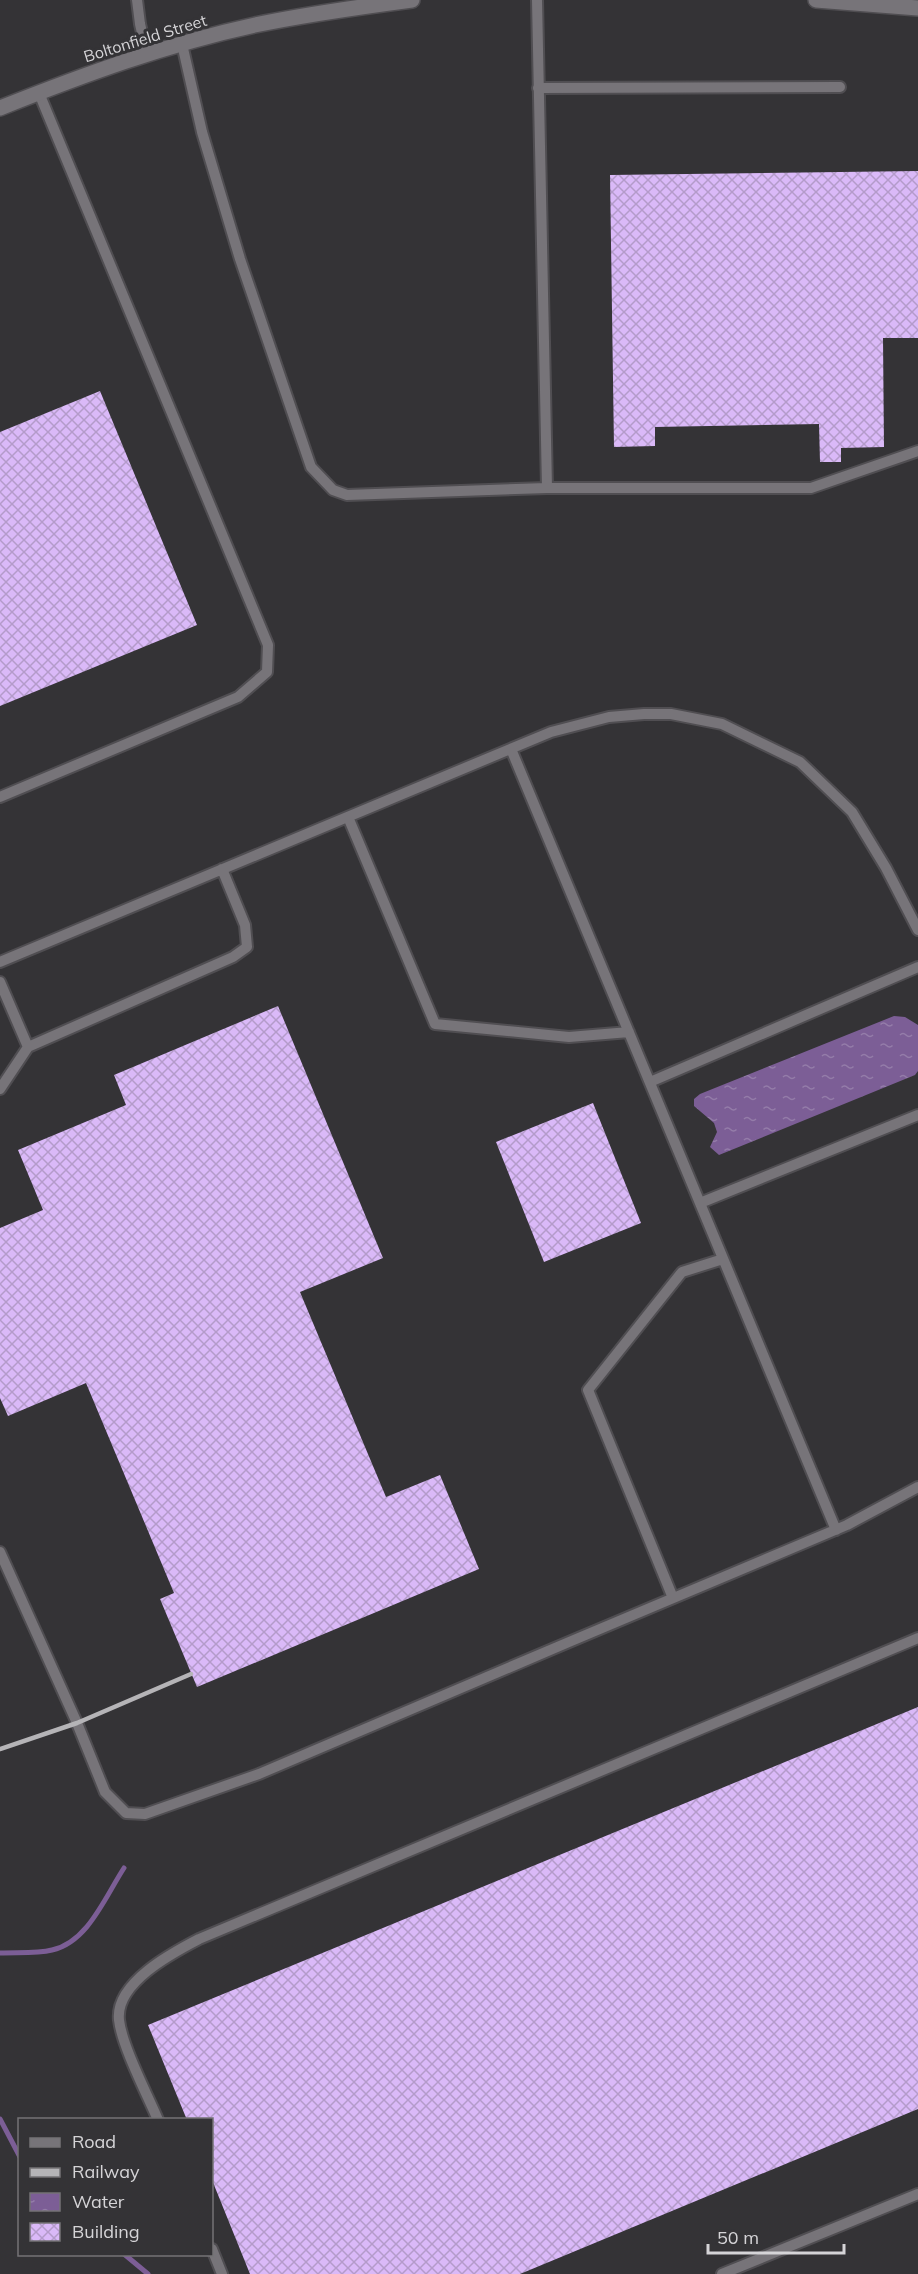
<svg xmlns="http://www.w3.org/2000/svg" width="918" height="2274" viewBox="0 0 918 2274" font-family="Mulish,sans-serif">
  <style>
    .water { fill: url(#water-ripples) }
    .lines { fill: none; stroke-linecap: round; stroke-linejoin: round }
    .stream { stroke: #7c5e96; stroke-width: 5 }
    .building { fill: url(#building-cross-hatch) }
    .lane-casing { stroke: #504e52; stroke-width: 14 }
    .street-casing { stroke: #504e52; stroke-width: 18 }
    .lane { stroke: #777479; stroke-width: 10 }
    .street { stroke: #777479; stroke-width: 15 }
    .rail { stroke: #b5b4b7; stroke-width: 4.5 }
    .labels { text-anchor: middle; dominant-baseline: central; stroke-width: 6; stroke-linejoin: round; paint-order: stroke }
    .street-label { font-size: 16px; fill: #d5d4d7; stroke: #343336 }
  </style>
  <defs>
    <pattern id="water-ripples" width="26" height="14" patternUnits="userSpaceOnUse" patternTransform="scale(1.5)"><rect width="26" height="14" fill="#7c5e96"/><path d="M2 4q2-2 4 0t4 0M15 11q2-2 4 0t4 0" fill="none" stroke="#947ca9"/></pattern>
    <pattern id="building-cross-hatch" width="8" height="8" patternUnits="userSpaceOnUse" patternTransform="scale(1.5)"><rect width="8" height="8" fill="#dab9f8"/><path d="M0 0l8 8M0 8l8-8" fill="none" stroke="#b49bca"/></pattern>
  </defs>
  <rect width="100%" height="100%" fill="#343336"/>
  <!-- water -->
  <path class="water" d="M894 1016 905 1017 918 1025V1071L915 1075 719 1155 710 1147 717 1132 714 1123 694 1106V1099L700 1094Z"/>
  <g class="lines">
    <!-- stream -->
    <path class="stream" d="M0 1953C16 1952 36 1954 52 1950 88 1942 105 1897 124 1868
      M0 2119 20 2157
      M124 2254 148 2274"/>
  </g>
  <!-- building -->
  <path class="building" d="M918 171V338H883L884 447 841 448V462H820L819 424 655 427V446L614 447 610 175Z
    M100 391 197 625 0 706V432Z
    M278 1006 383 1258 300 1292 386 1497 440 1475 479 1569 197 1687 160 1599 174 1593 86 1383 8 1416 0 1398V1228L43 1210 18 1150 126 1105 114 1075Z
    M593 1103 641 1223 544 1262 496 1142Z
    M918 1707V2109L520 2274H250L212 2180V2120H187L148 2025Z"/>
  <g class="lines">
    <!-- lane casing -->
    <g class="lane-casing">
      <path id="lane" d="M137 0 140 24 147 54
        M537 0 547 488H811L918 451
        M182 44 202 132 240 259 311 467 333 490 347 495 547 488
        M538 88 840 87
        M511 749 836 1530
        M0 797 238 697 267 672 268 645 39 93
        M348 817 435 1024 569 1037 629 1032
        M0 962 551 732 609 717 644 714H671L722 724 800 762 852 812 886 868 918 930
        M0 982 28 1047
        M650 1082 918 967
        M0 1089 28 1047 233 957 247 947 245 925 222 869
        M700 1203 918 1115
        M0 1552 77 1723 105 1792 126 1813 145 1814 259 1774 569 1642 847 1525 918 1487
        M673 1598 588 1390 682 1272 723 1259
        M158 2120C147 2094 122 2046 119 2020 115 1983 172 1953 199 1939L918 1638
        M212 2249 222 2274
        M722 2274 918 2194"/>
    </g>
    <!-- street casing -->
    <g class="street-casing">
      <path id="street" d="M816 0 918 8
        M0 108C83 75 167 44 255 25 307 14 359 7 412 0"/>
    </g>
    <!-- lane -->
    <use href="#lane" class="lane"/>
    <!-- street -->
    <use href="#street" class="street"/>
    <!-- rail -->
    <path class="rail" d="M0 1749 77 1723 191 1674"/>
  </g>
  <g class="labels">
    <!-- street labels -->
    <g class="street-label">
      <text transform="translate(145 38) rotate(-17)">Boltonfield Street</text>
    </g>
  </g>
  <!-- legend -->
  <rect x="18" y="2118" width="195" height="138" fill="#343336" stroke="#747376" stroke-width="1.5"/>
  <rect x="30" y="2138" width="30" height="9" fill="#777479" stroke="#747376" stroke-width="1.5"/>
  <text x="72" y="2148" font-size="18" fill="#d5d4d7">Road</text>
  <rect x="30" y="2168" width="30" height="9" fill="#b5b4b7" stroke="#747376" stroke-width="1.5"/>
  <text x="72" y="2178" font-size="18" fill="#d5d4d7">Railway</text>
  <rect x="30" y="2193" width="30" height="18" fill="url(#water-ripples)" stroke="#747376" stroke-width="1.5"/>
  <text x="72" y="2208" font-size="18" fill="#d5d4d7">Water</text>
  <rect x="30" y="2223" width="30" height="18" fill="url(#building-cross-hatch)" stroke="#747376" stroke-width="1.5"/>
  <text x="72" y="2238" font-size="18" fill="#d5d4d7">Building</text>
  <!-- scale -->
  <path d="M708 2244v9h136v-9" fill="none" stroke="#d5d4d7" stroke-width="3"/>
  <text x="717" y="2244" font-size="18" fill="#d5d4d7" stroke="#343336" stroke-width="4.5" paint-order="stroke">50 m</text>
</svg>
